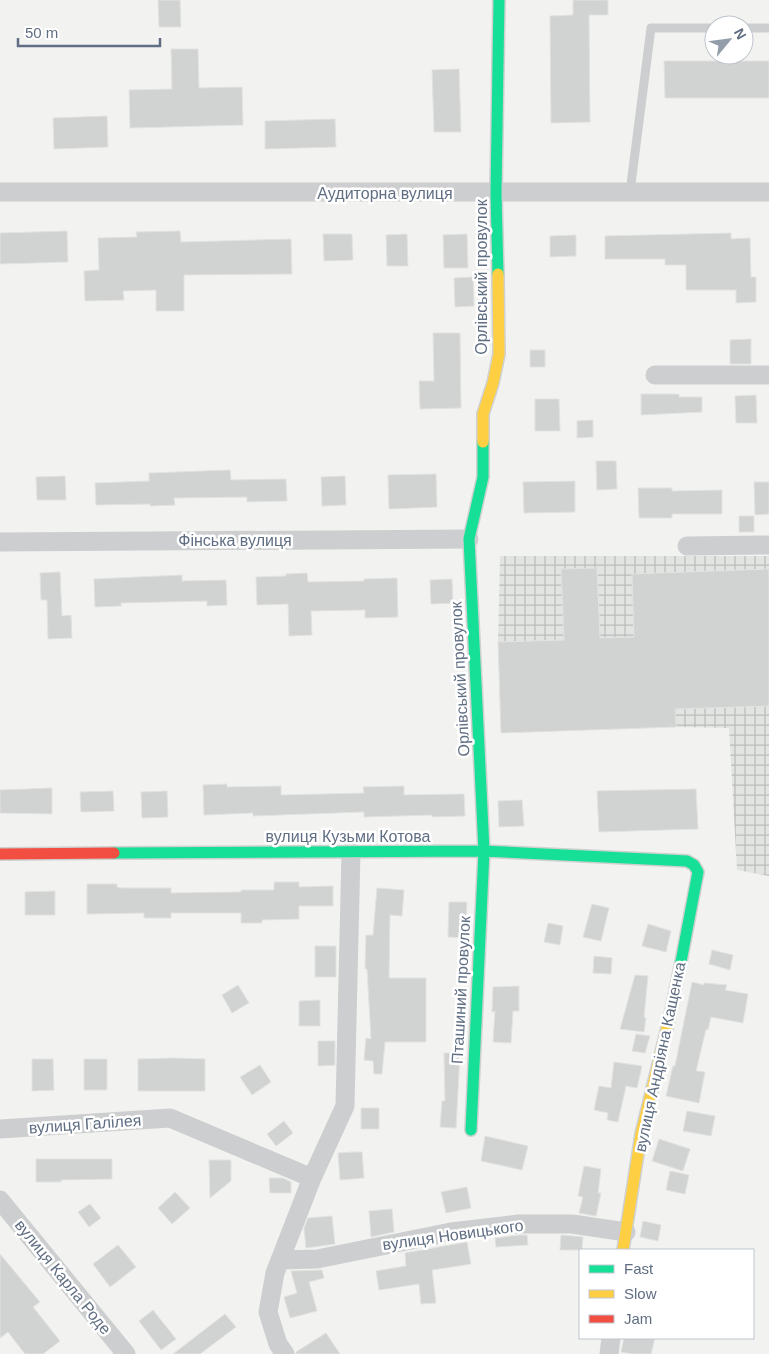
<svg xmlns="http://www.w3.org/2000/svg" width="769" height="1354" viewBox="0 0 769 1354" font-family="Helvetica,sans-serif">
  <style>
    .industrial { fill: url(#industrial-grid) }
    .building { fill: #d1d2d2; stroke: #e2e2e0 }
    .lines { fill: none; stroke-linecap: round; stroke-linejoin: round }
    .fast-casing { stroke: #cfd1d1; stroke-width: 14 }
    .slow-casing { stroke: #cfd1d1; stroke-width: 14 }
    .jam-casing { stroke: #cfd1d1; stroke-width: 14 }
    .lane { stroke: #cdcecf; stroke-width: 9 }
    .street { stroke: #cdcecf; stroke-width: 19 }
    .fast { stroke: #16e098; stroke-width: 11 }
    .slow { stroke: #ffcf43; stroke-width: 11 }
    .jam { stroke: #f24e42; stroke-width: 11 }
    .labels { text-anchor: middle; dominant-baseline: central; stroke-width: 5; stroke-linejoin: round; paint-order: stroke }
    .street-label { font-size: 16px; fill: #606e83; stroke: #fff }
  </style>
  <defs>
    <pattern id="industrial-grid" width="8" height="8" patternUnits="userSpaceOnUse" patternTransform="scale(1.25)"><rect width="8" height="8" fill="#e2e4e2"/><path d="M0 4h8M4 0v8" fill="none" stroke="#bbbdbd"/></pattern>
  </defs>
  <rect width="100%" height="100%" fill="#f2f3f0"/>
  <!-- industrial -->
  <path class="industrial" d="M500 556H769V876L737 870 729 728 676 727 501 733 498 642Z"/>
  <!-- building -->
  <path class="building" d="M158 0H180L181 27H159Z
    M573 0H608V15H589L590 122 551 123 550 16 573 15Z
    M171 49H198L199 88 242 87 243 125 130 128 129 90 172 89Z
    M664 61H769V98H665Z
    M459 69 461 132H434L432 70Z
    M107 116 108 147 54 149 53 118Z
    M335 119 336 147 265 149V121Z
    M67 231 68 262 0 264V233Z
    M180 231 181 242 291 239 292 274 184 275V311H156V290L123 291 124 300 85 301 84 271 99 270 98 238 137 237 136 232Z
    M731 233V239L750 238 751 277H756V302L736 303V290H686V265H665V259H605V236Z
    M323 234H352L353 260 324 261Z
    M407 234 408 266H387L386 235Z
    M467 234 468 268H444L443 235Z
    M576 235V256L550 257V236Z
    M473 277 474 306 455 307 454 278Z
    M433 333H460L461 408 420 409 419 381H434Z
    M751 339V364H730V340Z
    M530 350H545V367H530Z
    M641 394H679V397H702V412L641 415Z
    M756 395 757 423H736L735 396Z
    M535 399H559L560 431H535Z
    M593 420V437L577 438V421Z
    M596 461H616L617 489 597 490Z
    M230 470 231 480 286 479 287 501 247 502V497L174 498 175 505 150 506V504L96 505 95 483 149 481V473Z
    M436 474 437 507 389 509 388 475Z
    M65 476 66 500H37L36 477Z
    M345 476 346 505 322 506 321 477Z
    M575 481V512L524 513 523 482Z
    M754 482H769V514L755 515Z
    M638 488H672V491L722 490V514H672V518H639Z
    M739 516H754V532H739Z
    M597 568 600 638 634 637 632 574 769 569V706L675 709 676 727 501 733 498 642 564 640 561 569Z
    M60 572 62 616 71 615 72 638 48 639 47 600H41L40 573Z
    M307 573 308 582 364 581V579L397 578 398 617 365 618V610L311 611 312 635 289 636 288 604 257 605 256 577 286 576V574Z
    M182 575V581L226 580 227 605 207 606V601L121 603V606L95 607 94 579Z
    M452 579 453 603 431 604 430 580Z
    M227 784V787L281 786V795L364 793 363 787 404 786V795L464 794 465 816 432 817V815L364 817V812L253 816V813L204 815 203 785Z
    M52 788V814L0 813V790Z
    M696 789 698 829 599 832 597 791Z
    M113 791 114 811 81 812 80 792Z
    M167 791 168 817 142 818 141 792Z
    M522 800 524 826 499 827 498 801Z
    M274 882H299V887L333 886V906H299V919L262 920V923H241V913H171V918H144V913L87 914V884H117V887L122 888H171V893L241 892V890H274Z
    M377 888 404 890 402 916 390 915 389 978H426V1042H385L382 1074H374L373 1061 364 1060 366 1038 371 1039 367 969H365L366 935H373Z
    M55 891V915H25V892Z
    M449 902H467L465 938 448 937Z
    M592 904 609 908 601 941 583 937Z
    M548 923 563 926 560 945 544 942Z
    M648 924 671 931 666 952 642 946Z
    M315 946H336V977H315Z
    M712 950 733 955 730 970 709 964Z
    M594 956 612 958 611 974 593 973Z
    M635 975 648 976 644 1017 646 1018 644 1032 620 1029Z
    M692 982 704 985V983L727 985 725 990 748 994 743 1023 711 1017 708 1030 706 1029 696 1071 705 1072 699 1103 666 1096 673 1066H675Z
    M238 985 249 1003 232 1013 222 995Z
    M519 986V1011H513L511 1043 493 1042 495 1011 492 1012 493 987Z
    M320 1000V1026H299V1001Z
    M636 1034 650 1036 645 1053 632 1051Z
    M318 1041H335V1065L318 1066Z
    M444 1053H460L456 1128 440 1127 442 1101H445Z
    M173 1058 205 1059V1091H138V1059Z
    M32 1059H53L54 1090 32 1091Z
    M84 1059H107V1090H84Z
    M614 1062 642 1066 637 1088 626 1086 618 1122 607 1120 608 1113 594 1110 599 1086 611 1088Z
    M260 1065 271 1082 252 1095 240 1077Z
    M361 1108H379V1129H361Z
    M687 1111 715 1116 711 1136 683 1131Z
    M284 1121 293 1133 276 1146 267 1134Z
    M485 1136 528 1146 522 1170 481 1161Z
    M659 1139 690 1149 683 1171 652 1161Z
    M353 1152H362L364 1178 340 1180 338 1153Z
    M36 1159H112V1179L61 1180V1182H36Z
    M209 1160H231V1181L210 1198Z
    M584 1166 601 1169 598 1193H601L596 1216 579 1213 583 1197 578 1196Z
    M670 1171 689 1175 685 1194 666 1190Z
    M269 1178H283L291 1182V1193H270Z
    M467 1187 471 1208 446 1213 441 1192Z
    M175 1192 190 1208 172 1224 158 1208Z
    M90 1204 101 1218 89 1227 78 1212Z
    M392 1209 394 1232 371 1237 369 1211Z
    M332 1216 335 1244 306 1248 304 1228 308 1218Z
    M643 1221 661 1225 658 1241 640 1237Z
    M519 1235H527L528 1245 496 1247 495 1238Z
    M561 1235 583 1237 582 1250H560Z
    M467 1242 471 1264 432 1270 436 1303 421 1304 419 1284 379 1290 376 1271 406 1266 405 1253Z
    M118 1245 136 1267 110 1287 93 1264Z
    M0 1254 40 1302 33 1307 60 1341 43 1354H25L8 1332 0 1338Z
    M322 1270 324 1278 309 1282 317 1311 290 1318 284 1297 297 1293 291 1271Z
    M153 1310 176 1339 161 1350 139 1321Z
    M225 1314 236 1327 200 1354H173Z
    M326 1333 340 1354H296V1352Z
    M624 1338H655L651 1354H633L621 1352Z"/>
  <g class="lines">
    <!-- fast casing -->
    <g class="fast-casing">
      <path id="fast" d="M498 274 496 193 499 0
        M114 853 484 851 687 861 694 865 698 872 680 967
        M471 1130 484 851 469 539 483 477V442"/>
    </g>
    <!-- slow casing -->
    <g class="slow-casing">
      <path id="slow" d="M483 442V414L493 383 499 354 498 274
        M623 1250 641 1134 670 1016 680 967"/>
    </g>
    <!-- jam casing -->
    <g class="jam-casing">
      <path id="jam" d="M0 854 114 853"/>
    </g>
    <!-- lane -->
    <path class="lane" d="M744 28H769
      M630 192 651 28H714"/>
    <!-- street -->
    <path class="street" d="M0 192H769
      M655 375H769
      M0 542 469 539
      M687 546 769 545
      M0 1129 170 1118 312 1178
      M0 1200 126 1354
      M280 1260 317 1259 451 1232 518 1224H572L626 1232
      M285 1354 278 1344 268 1312 275 1273 312 1178 345 1106 351 852
      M609 1354 611 1338"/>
    <!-- fast -->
    <use href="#fast" class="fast"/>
    <!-- slow -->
    <use href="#slow" class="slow"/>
    <!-- jam -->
    <use href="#jam" class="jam"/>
  </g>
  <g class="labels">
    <!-- street labels -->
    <g class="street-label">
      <text x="385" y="193">Аудиторна вулиця</text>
      <text transform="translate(481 277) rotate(-90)">Орлівський провулок</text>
      <text x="235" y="540">Фінська вулиця</text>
      <text transform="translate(460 679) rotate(-93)">Орлівський провулок</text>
      <text x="348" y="836">вулиця Кузьми Котова</text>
      <text transform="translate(461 990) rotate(-87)">Пташиний провулок</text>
      <text transform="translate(660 1057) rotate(-78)">вулиця Андріяна Кащенка</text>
      <text transform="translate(85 1124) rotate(-4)">вулиця Галілея</text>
      <text transform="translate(453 1235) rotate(-8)">вулиця Новицького</text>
      <text transform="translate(63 1277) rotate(51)">вулиця Карла Роде</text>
    </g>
  </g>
  <!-- legend -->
  <rect x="579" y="1249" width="175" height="90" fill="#ffffff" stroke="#bfc5cd"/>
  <rect x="589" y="1265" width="25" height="8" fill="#16e098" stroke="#bfc5cd"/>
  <text x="624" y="1274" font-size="15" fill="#606e83">Fast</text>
  <rect x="589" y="1290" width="25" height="8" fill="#ffcf43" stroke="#bfc5cd"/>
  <text x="624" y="1299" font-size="15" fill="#606e83">Slow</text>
  <rect x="589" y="1315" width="25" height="8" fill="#f24e42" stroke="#bfc5cd"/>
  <text x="624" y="1324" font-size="15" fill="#606e83">Jam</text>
  <!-- north arrow -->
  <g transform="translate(729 40) rotate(61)"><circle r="24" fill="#ffffff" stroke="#bfc5cd"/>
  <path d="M0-4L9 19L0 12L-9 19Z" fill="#939da9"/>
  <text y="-8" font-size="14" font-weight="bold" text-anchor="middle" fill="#606e83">N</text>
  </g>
  <!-- scale -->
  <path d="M18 38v8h142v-8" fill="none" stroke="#606e83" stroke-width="2.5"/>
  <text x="25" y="38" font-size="15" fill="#606e83" stroke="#ffffff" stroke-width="4" paint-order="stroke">50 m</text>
</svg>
